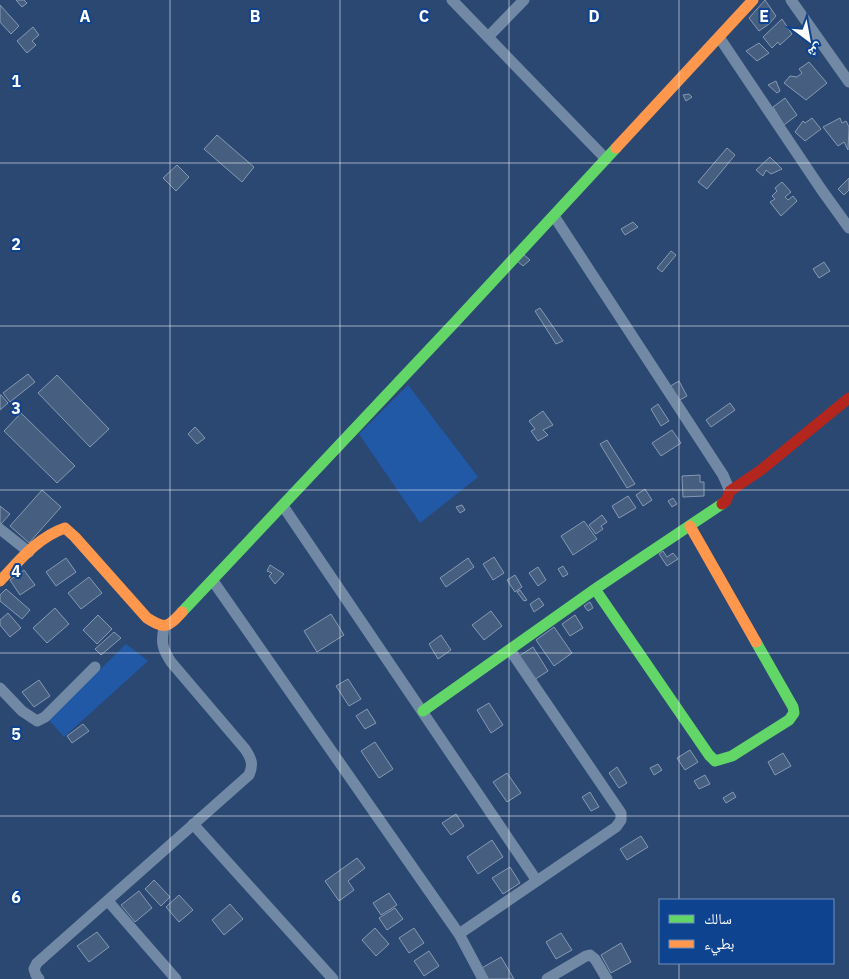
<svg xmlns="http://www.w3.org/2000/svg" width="849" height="979" viewBox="0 0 849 979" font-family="'IBM Plex Sans','Noto Naskh Arabic',sans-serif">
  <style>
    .green { fill: #2159a7 }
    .building { fill: #465f80; stroke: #8799b3 }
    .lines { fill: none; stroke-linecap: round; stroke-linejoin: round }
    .street { stroke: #7289a5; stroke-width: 11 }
    .fast { stroke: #63d668; stroke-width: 11 }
    .slow { stroke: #ff974d; stroke-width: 11 }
    .jam { stroke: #b3261e; stroke-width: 11 }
    .grid { fill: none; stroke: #fff; stroke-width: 1; stroke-opacity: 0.55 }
    .grid-label { font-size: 16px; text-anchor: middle; font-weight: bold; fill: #fff; stroke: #0e438f; stroke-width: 4; stroke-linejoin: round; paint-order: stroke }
  </style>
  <rect width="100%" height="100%" fill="#2b4872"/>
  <!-- green -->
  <path class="green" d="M408 385 478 477 420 523 359 434Z
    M126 644 148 661 64 737 49 720Z"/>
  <!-- building -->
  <path class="building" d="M16 0H24L27 3 22 7Z
    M765 0 776 16 769 24 759 31 749 18Z
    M0 5 19 26 11 34 0 22Z
    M782 19 792 34 780 45 778 42 772 48 763 37Z
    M33 27 39 35 32 41 36 45 27 53 17 41Z
    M759 43 769 53 757 61 746 51Z
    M809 62 827 83 806 100 784 83 790 76 797 77 802 73 799 69Z
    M776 81 780 91 777 93 768 85Z
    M689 94 692 97 686 101 683 95Z
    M785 98 797 115 784 125 773 107Z
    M812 118 821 129 805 141 795 132 803 121 805 123Z
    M840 118 842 123 846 121 849 127 848 150 844 142 838 146 823 127Z
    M217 135 254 167 242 182 204 149Z
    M727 148 735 155 707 189 698 182Z
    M770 157 782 169 771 174 766 170 763 176 756 170Z
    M177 165 189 177 176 191 163 178Z
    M849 178V190L844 195 838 189Z
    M782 182 791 192 785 197 788 200 793 196 797 201 781 216 770 202 775 199 772 196 777 191 775 188Z
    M633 222 638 227 625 235 621 229Z
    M671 251 676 255 662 272 657 268Z
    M524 255 530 260 523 266 517 261Z
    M824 262 830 271 819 278 813 269Z
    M540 308 563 341 556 344 535 311Z
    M28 374 35 382 10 402 3 393Z
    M57 375 109 429 90 447 38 393Z
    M679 381 687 396 676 402 667 388Z
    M0 395H1L8 403 0 410Z
    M730 403 735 410 711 427 706 420Z
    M658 404 669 421 661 426 651 409Z
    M543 411 553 425 543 430 548 435 538 441 531 431 535 429 529 421Z
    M21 413 75 466 57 483 4 431Z
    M195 427 205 438 197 444 188 434Z
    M672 430 681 443 661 456 652 443Z
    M607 440 635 484 627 488 600 444Z
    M700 475V482H704V496L683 497 682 476Z
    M645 489 652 500 643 506 636 495Z
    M42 490 61 507 29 543 10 526Z
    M628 496 636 508 619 518 612 506Z
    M673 498 677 504 672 507 668 501Z
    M462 505 465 510 460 513 456 507Z
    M0 506 10 514 1 524 0 523Z
    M602 515 607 522 601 526 603 529 596 534 589 525Z
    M584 521 597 539 573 555 561 536Z
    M663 551 667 557 673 553 678 559 667 566 659 554Z
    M494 557 504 573 493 580 483 564Z
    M66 558 76 572 56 586 46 572Z
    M468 558 474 567 446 587 440 578Z
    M270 565 284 574 275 584 269 576 272 573 267 571Z
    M563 566 568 574 563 577 558 569Z
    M538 567 546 580 538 586 529 573Z
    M24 570 35 585 20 595 10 580Z
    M515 575 522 587 515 592 507 580Z
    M89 577 102 593 81 609 68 593Z
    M6 589 30 610 22 619 0 601V595Z
    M520 590 527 600 524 601 517 592Z
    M539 598 544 605 534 612 530 604Z
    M590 602 593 608 588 611 584 606Z
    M55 608 69 624 47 643 33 628Z
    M491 611 502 626 484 640 472 625Z
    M8 613 21 628 10 637 0 625V620Z
    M331 614 344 635 317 652 304 631Z
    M98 615 112 629 97 644 83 630Z
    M575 615 583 628 570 636 562 624Z
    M554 627 572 653 554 666 536 640Z
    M114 632 121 638 101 655 95 649Z
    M441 635 451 650 438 659 429 644Z
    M533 647 548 671 531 682 516 658Z
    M348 679 361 699 349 706 336 686Z
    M39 680 50 696 34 707 22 692Z
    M489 703 503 725 491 733 477 710Z
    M367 709 376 723 365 729 356 716Z
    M83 724 89 731 72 743 67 736Z
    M375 742 393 769 379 778 361 751Z
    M690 750 698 762 685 770 677 758Z
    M783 753 791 766 775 775 768 762Z
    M658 764 662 770 654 775 650 768Z
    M617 767 627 783 619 788 609 773Z
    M507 773 521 793 507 802 493 782Z
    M705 775 710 784 699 789 694 781Z
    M590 792 599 807 591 811 582 797Z
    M733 792 736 797 726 803 723 798Z
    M456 814 464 826 451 835 442 823Z
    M641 836 648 847 627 860 620 849Z
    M492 840 503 857 478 874 467 857Z
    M357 858 365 868 348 881 354 890 339 901 325 881Z
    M510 867 520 883 503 894 492 878Z
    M154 880 170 897 161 906 145 889Z
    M139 891 152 908 135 922 121 905Z
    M389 893 397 905 381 915 373 903Z
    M179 895 193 910 179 922 166 907Z
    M230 904 243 919 224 935 212 920Z
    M395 908 403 919 387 930 379 918Z
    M375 928 389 944 376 956 362 940Z
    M414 928 424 943 409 953 399 938Z
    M97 932 109 947 89 962 77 946Z
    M561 933 572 950 556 959 546 942Z
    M621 943 631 962 611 973 601 955Z
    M429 951 439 966 424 976 414 961Z
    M501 957 514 979H486L480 969Z"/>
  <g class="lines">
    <!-- street -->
    <path class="street" d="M452 0 606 159
      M791 0 849 82
      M488 37 524 0
      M719 37 821 189 849 228
      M554 216 723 475 730 491
      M283 506 537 881
      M0 529 29 552
      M213 581 459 934 483 979
      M0 688 22 711 37 721 45 717 95 667
      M193 824 333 979
      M108 901 176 979
      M459 934 616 827 621 820V813L510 650
      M39 979 36 975 34 969 37 963 249 775C254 764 251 758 245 749L171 662C162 648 161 643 164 627
      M547 979 586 956 590 955 595 959 607 979"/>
    <!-- fast -->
    <path class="fast" d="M595 589 709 755 715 761 732 756 789 720 794 713 793 707 756 642
      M182 612 457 320 616 148
      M423 711 598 587 722 504"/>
    <!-- slow -->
    <path class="slow" d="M616 148 753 0
      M690 526 756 642
      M0 581C19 561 38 537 65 528L75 537 147 618C166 630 168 627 182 612"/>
    <!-- jam -->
    <path class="jam" d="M722 504 726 501 730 491 761 470 849 398"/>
  </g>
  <!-- grid -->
  <path class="grid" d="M170 0V979M340 0V979M509 0V979M679 0V900M0 163H849M0 326H849M0 490H849M0 653H849M0 816H849M679 963V979"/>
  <g class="grid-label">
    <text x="85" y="22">A</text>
    <text x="255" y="22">B</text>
    <text x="424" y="22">C</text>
    <text x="594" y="22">D</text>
    <text x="764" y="22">E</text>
    <text x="16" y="87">1</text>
    <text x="16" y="250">2</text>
    <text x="16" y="414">3</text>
    <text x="16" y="577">4</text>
    <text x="16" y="740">5</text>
    <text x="16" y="903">6</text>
  </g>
  <!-- legend -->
  <rect x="659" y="899" width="175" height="65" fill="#0e438f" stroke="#6e8ebc"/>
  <rect x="669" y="915" width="25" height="8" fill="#63d668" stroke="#6e8ebc"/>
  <text x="704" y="924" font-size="15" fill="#ffffff">سالك</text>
  <rect x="669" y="940" width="25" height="8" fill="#ff974d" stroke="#6e8ebc"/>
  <text x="704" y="949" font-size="15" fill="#ffffff">بطيء</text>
  <!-- north arrow -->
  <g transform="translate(809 40) rotate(148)" stroke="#0e438f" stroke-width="4" paint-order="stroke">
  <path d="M0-4L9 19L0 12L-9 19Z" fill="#ffffff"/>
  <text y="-8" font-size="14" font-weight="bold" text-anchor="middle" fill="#ffffff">ش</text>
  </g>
</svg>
